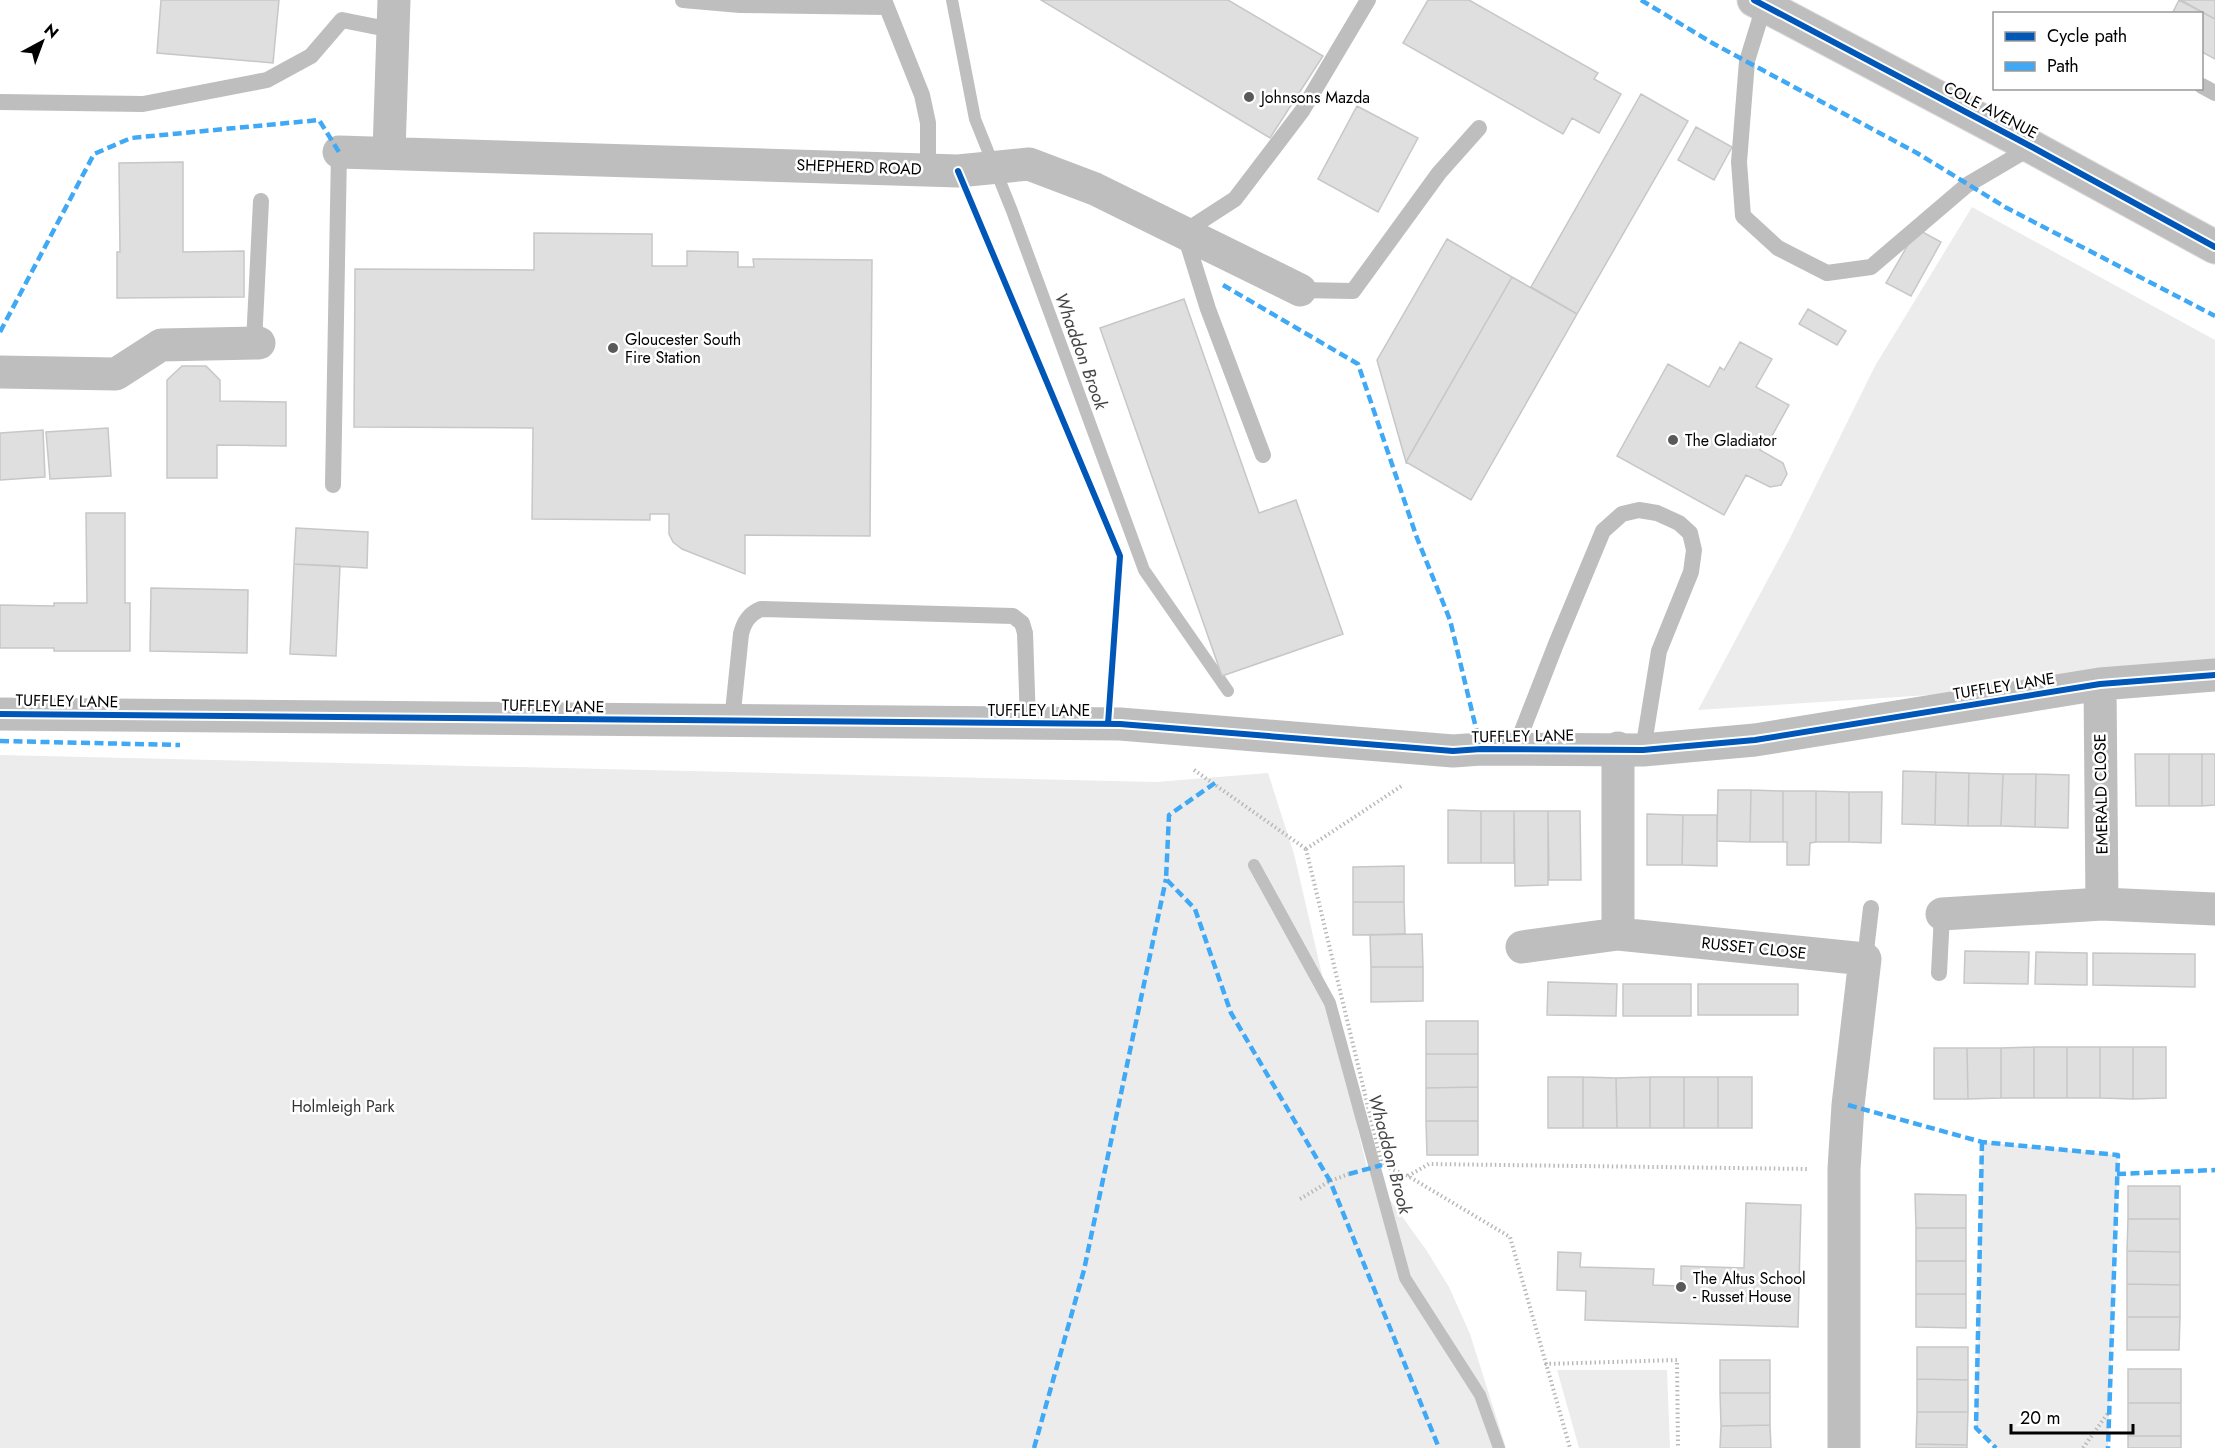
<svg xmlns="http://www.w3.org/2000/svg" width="2215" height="1448" viewBox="0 0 2215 1448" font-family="Jost,sans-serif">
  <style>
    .green { fill: #ececec }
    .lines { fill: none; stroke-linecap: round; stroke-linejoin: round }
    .stream { stroke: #bfbfbf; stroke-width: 12 }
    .building { fill: #dfdfdf; stroke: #c7c7c7; stroke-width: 1.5 }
    .trunk-casing { stroke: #dbdbdb; stroke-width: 35 }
    .path { stroke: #b9b9b9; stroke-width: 4; stroke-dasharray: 1.5 3; stroke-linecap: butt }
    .service { stroke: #bebebe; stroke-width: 16 }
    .minor { stroke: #bebebe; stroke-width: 33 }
    .trunk { stroke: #bebebe; stroke-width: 33 }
    .quiet { stroke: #3fa9f5; stroke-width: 4.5; stroke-dasharray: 9 4.5; stroke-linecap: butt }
    .cycleway-casing { stroke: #fff; stroke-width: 10 }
    .cycleway { stroke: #0057b8; stroke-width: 6 }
    .poi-dot { fill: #595959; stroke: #fff; stroke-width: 2 }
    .labels { text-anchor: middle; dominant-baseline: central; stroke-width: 5; stroke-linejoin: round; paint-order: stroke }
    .poi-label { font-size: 16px; fill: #000; stroke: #fff; text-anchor: start }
    .street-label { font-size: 16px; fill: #000; stroke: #fff }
    .park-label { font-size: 16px; fill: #333; stroke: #fff }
    .water-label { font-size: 18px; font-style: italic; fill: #444; stroke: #fff }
  </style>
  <rect width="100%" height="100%" fill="#fff"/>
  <!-- green -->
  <path class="green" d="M1972 207 2215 340V675L2100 684 1698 710 1789 540 1875 366Z
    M0 755 1156 782 1268 773 1294 854 1367 1168 1427 1251 1449 1287 1470 1334 1506 1448H0Z
    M1982 1142 2118 1155 2108 1448H1996L1976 1428Z
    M1557 1370H1667L1670 1448H1579Z"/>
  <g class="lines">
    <!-- stream -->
    <path class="stream" d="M952 0 975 119 1012 211 1144 570 1228 691
      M1254 865 1330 1003 1405 1278 1480 1395 1499 1448"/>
  </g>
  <!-- building -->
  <path class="building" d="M161 0H279L273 63 157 53Z
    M1041 0H1228L1323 56 1270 138Z
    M1428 0H1469L1598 73 1594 79 1621 94 1599 133 1572 118 1563 134 1403 43Z
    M2179 0 2215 19V59L2202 52V14H2172Z
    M2181 0H2215V19Z
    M1641 94 1688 121 1577 314 1531 287Z
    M1357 106 1418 138 1378 212 1318 179Z
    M1696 127 1732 147 1714 180 1678 160Z
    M183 162V252L244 251V297L117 298V252H120L119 163Z
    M1917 229 1941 242 1911 296 1886 283Z
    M534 233 652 234V266H687V251L738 252V267H754L753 259 872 260 870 536 745 535V574L682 549 673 542 669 534V514H650V520L532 519 533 428 354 427 355 269 534 270Z
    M1447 239 1512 277 1406 462 1377 360Z
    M1512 277 1577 314 1471 500 1406 462Z
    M1184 299 1259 513 1296 500 1343 634 1222 676 1100 328Z
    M1808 309 1846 331 1837 345 1799 324Z
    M1740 342 1772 359 1756 387 1789 405 1768 443 1764 441 1760 450 1783 463 1787 474 1781 485 1770 487 1746 475 1724 515 1617 456 1668 364 1709 387 1720 367 1724 370Z
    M182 366H206L220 380V401L286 402V446L217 445V478H167V380Z
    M108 428 111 476 50 479 46 432Z
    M43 430 45 477 0 480V433Z
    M86 513H125V603H130V651H54V648H0V605L54 606V603H87Z
    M296 528 368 532 367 568 294 564Z
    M294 564 340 566 336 656 290 654Z
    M151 588 248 590 247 653 150 651Z
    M2135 754H2169V806H2136Z
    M2169 754H2202V806H2169Z
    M2202 754H2215V805L2202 806Z
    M1903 771 1936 772 1935 825 1902 824Z
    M1936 772 1969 773 1968 826 1935 825Z
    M1969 773 2003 774 2001 826H1968Z
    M2003 774H2036L2035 827 2001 826Z
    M2036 774 2069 775 2068 828 2035 827Z
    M1718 790H1751L1750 842 1717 841Z
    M1751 790 1783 791V842H1750Z
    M1783 791H1816V842L1810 843 1809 865H1787V842H1783Z
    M1816 791 1849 792V842H1816Z
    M1849 792H1882L1881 843 1849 842Z
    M1448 810 1481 811V863H1448Z
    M1481 811H1514V863H1481Z
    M1514 811H1548V885L1515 886Z
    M1548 811H1580L1581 880H1549Z
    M1647 814 1683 815 1682 865H1647Z
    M1683 815H1717V866L1682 865Z
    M1404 866V902H1353V867Z
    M1353 902H1404L1405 934 1353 935Z
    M1422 934 1423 967H1371L1370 935Z
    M1965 951 2029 952 2028 984 1964 983Z
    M2036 952 2087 953V985L2035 984Z
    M2093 953 2195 954V987L2093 985Z
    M1371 967H1423V1001L1371 1002Z
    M1548 982 1617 984 1616 1016 1547 1015Z
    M1623 984H1691V1016H1623Z
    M1698 984H1798V1015H1698Z
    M1426 1021H1478V1054H1426Z
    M2034 1047V1098H2001V1048Z
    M2034 1047H2067V1098H2034Z
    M2067 1047H2100V1098H2067Z
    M2100 1047H2133V1099L2100 1098Z
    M2133 1047H2166V1098L2133 1099Z
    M1934 1048H1967L1968 1099H1934Z
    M1967 1048H2001V1098L1968 1099Z
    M1426 1054H1478V1087L1426 1088Z
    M1548 1077H1583V1128H1548Z
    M1583 1077 1616 1078 1617 1128H1583Z
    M1650 1077H1684V1128H1650Z
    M1650 1077V1128H1617L1616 1078Z
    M1684 1077H1718V1128H1684Z
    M1718 1077H1752V1128H1718Z
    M1478 1087V1121H1426V1088Z
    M1426 1121H1478V1155H1427Z
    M2128 1186H2180V1219H2128Z
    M1915 1194 1966 1195V1228H1916Z
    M1746 1203 1801 1205 1798 1327 1585 1320 1586 1291 1557 1290 1558 1252 1581 1253 1580 1267 1654 1269 1653 1285 1681 1286V1266L1744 1268Z
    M2128 1219H2180V1252L2127 1251Z
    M1916 1228H1966V1261H1916Z
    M2127 1251 2180 1252V1285L2127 1284Z
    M1916 1261H1966V1294H1916Z
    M2127 1284 2180 1285V1317H2127Z
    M1916 1294H1966V1328L1916 1327Z
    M2127 1317H2180L2179 1350H2127Z
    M1917 1347H1968V1380L1917 1379Z
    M1720 1360H1770V1393H1720Z
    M2128 1369H2181V1403H2128Z
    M1917 1379 1968 1380V1412H1917Z
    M1720 1393H1770V1425L1721 1426Z
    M2128 1403H2181V1436H2128Z
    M1917 1412H1968L1967 1445 1916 1444Z
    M1770 1425 1771 1448H1720L1721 1426Z
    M2128 1436H2181V1448H2128Z
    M1916 1444 1967 1445V1448H1916Z"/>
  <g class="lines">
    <!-- trunk casing -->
    <g class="trunk-casing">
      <path id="trunk" d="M1754 0 2032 147 2215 247"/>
    </g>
    <!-- path -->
    <path class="path" d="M1194 770 1306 849
      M1306 849 1382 1165 1408 1176 1510 1237 1570 1448
      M1306 849 1403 785
      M1408 1176 1429 1164 1808 1169
      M1300 1199 1330 1181 1349 1174
      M1545 1364 1677 1360 1678 1448
      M2083 1448 2108 1413"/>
    <!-- service -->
    <path class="service" d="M683 0 740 5 886 7
      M884 0 922 95 928 123V169
      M1764 6 1747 61 1739 162 1743 216 1778 248 1827 273 1871 267 1967 185 2032 147
      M2202 86 2215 93
      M0 102 143 104 267 80 311 56 342 20 392 30
      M1300 290 1353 291 1439 173 1479 128
      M254 343 261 201
      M1263 455 1208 309 1184 232 1235 199 1302 111 1368 0
      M333 485 339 152
      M732 721 741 634C744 622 749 614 761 609L1013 616 1022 623 1025 633 1028 723
      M1515 749 1556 644 1603 531 1622 514 1639 510 1657 513 1679 523 1690 533 1694 550 1691 572 1659 651 1643 750
      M1865 959 1871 908
      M1939 973 1942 914"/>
    <!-- minor -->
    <path class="minor" d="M339 152 958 171 1029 164 1095 189 1300 290
      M389 152 394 0
      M0 372 116 374 161 345 259 343
      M2100 684 2102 904
      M0 714 1120 724 1453 751 1481 749 1643 750 1755 740 2100 684 2215 675
      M1618 748V934L1865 959 1848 1105 1844 1169V1448
      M1942 914 2102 904 2215 909
      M1522 947 1618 934"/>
    <!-- trunk -->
    <use href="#trunk" class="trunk"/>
    <!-- quiet -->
    <path class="quiet" d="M1641 0 1714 44 1917 153 2005 207 2215 316
      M1223 285 1358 364 1417 538 1450 620 1481 749
      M0 332 94 154 131 138 319 120 339 152
      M0 741 180 745
      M1215 783 1169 815 1166 879 1195 909 1231 1013 1330 1181 1439 1448
      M1848 1105 1982 1142 2118 1155 2108 1448
      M1982 1142 1976 1428 1996 1448
      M1349 1174 1382 1165
      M2117 1174 2215 1170
      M1034 1448 1084 1270 1166 879"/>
    <!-- cycleway casing -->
    <g class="cycleway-casing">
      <path id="cycleway" d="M1754 0 2032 147 2215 247
        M958 171 1120 556 1108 724
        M0 714 1120 724 1453 751 1481 749 1643 750 1755 740 2100 684 2215 675"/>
    </g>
    <!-- cycleway -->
    <use href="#cycleway" class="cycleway"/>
  </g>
  <!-- markers -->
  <g class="poi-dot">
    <circle cx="1249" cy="97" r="6"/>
    <circle cx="613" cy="348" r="6"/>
    <circle cx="1673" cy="440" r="6"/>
    <circle cx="1681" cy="1287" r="6"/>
  </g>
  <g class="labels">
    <!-- poi labels -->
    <g class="poi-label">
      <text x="1261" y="97">Johnsons Mazda</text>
      <text x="625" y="339">Gloucester South<tspan x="625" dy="18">Fire Station</tspan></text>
      <text x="1685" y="440">The Gladiator</text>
      <text x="1693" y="1278">The Altus School<tspan x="1693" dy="18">- Russet House</tspan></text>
    </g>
    <!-- street labels -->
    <g class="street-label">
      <text transform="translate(1991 110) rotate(28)">COLE AVENUE</text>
      <text transform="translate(859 167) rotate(2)">SHEPHERD ROAD</text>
      <text transform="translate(2004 686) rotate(-9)">TUFFLEY LANE</text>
      <text transform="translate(67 701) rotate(1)">TUFFLEY LANE</text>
      <text transform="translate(553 706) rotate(1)">TUFFLEY LANE</text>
      <text x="1039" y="710">TUFFLEY LANE</text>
      <text transform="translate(1523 736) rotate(-1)">TUFFLEY LANE</text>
      <text transform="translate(2101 794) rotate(-91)">EMERALD CLOSE</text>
      <text transform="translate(1754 948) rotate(6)">RUSSET CLOSE</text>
    </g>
    <!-- park labels -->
    <g class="park-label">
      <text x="343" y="1106">Holmleigh Park</text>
    </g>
    <!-- water labels -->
    <g class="water-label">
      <text transform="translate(1081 351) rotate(70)">Whaddon Brook</text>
      <text transform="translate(1390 1154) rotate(75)">Whaddon Brook</text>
    </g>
  </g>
  <!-- legend -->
  <rect x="1993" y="12" width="210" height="78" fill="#ffffff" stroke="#999999" stroke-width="1.5"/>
  <rect x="2005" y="32" width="30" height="9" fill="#0057b8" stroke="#999999" stroke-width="1.5"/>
  <text x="2047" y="42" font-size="18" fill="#000000">Cycle path</text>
  <rect x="2005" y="62" width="30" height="9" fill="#3fa9f5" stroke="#999999" stroke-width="1.5"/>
  <text x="2047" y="72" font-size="18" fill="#000000">Path</text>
  <!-- north arrow -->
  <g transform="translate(42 42) rotate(41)" stroke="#ffffff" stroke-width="4.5" paint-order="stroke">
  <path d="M0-4.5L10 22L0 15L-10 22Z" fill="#000000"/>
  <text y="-9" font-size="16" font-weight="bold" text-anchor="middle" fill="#000000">N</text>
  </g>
  <!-- scale -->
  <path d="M2011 1424v9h122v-9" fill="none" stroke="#000000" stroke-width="3"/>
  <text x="2020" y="1424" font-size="18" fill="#000000" stroke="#ffffff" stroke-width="4.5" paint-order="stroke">20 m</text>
</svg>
